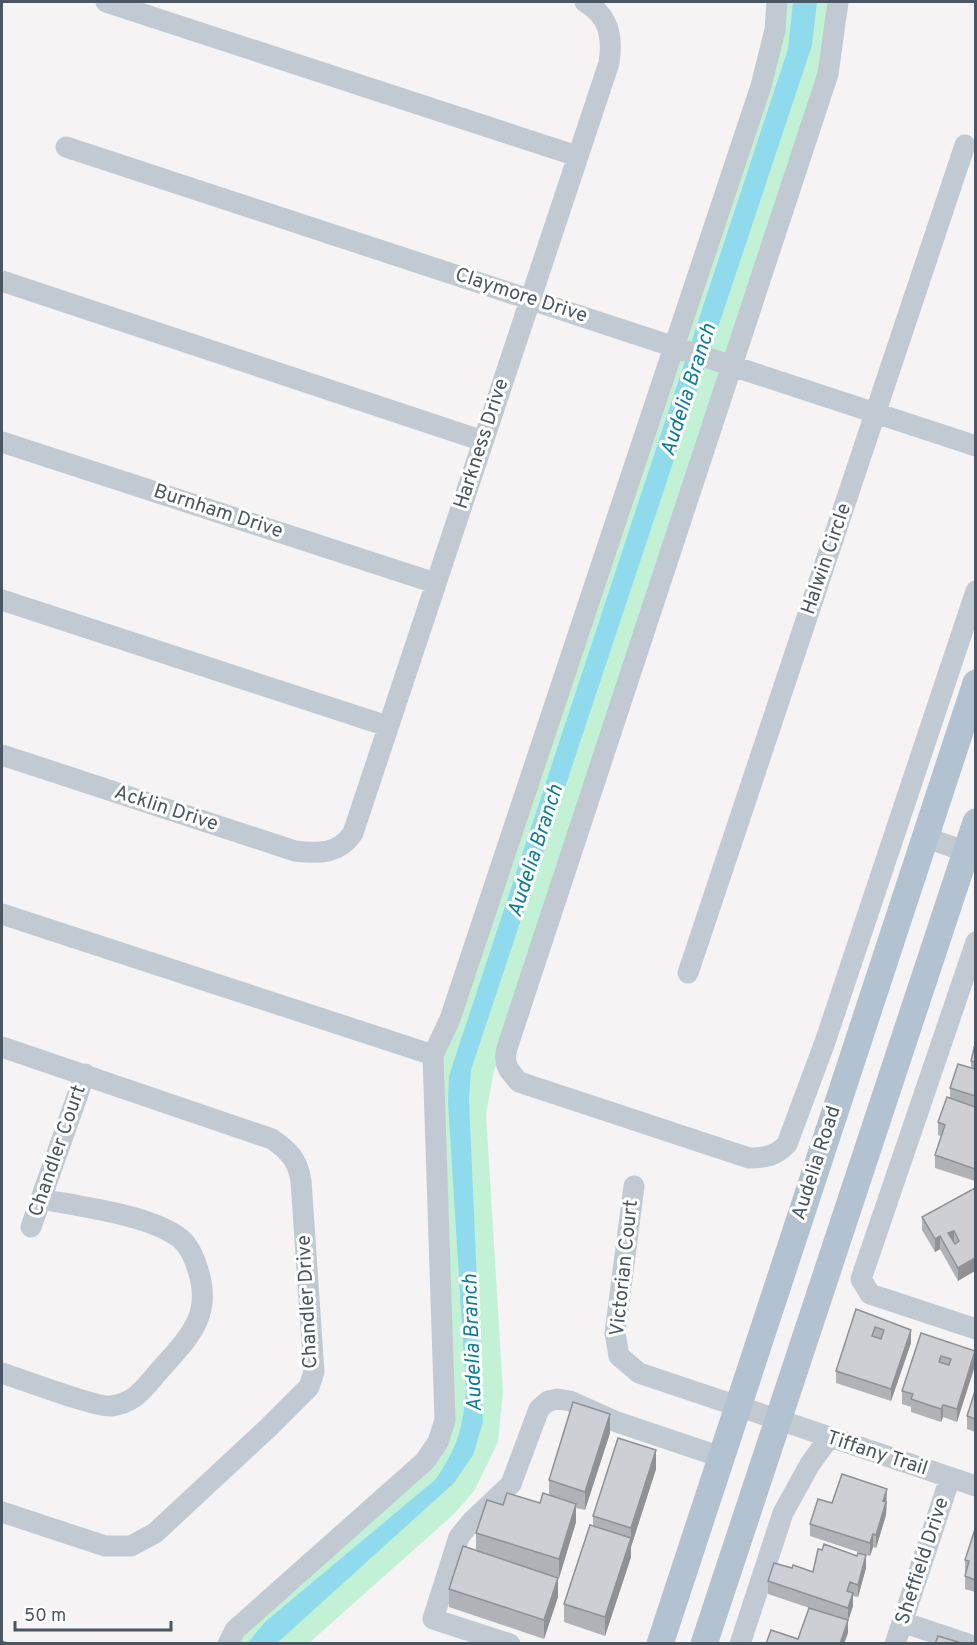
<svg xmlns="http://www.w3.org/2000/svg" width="977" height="1645" viewBox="0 0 977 1645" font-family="Overpass,sans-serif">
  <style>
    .green { fill: #c3f1d5 }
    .water { fill: #90daee }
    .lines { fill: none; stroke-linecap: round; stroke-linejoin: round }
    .minor { stroke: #c1cad2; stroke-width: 21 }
    .major { stroke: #b3c2d1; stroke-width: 27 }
    .wall { fill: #b0b2b7 }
    .shaded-wall { fill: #909195 }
    .building { fill: #cdcfd5; stroke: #909195; stroke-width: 1.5; fill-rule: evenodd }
    .labels { text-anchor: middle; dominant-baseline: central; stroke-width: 6; stroke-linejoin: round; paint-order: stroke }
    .street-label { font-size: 20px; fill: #4a5661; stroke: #fff }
    .water-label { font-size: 21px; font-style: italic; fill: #0c7c9b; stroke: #fff }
  </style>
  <rect width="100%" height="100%" fill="#f5f3f3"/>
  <!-- green -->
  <path class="green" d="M779 2H833L823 72 494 1071 486 1114 503 1392 498 1442 474 1491 454 1514 309 1643 234 1644 446 1436 437 1084 445 1048Z"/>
  <!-- water -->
  <path class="water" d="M793 2H817L812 45 471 1070 469 1099 483 1422 473 1455 454 1483 277 1643 247 1644 265 1622 436 1479C458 1446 463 1429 466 1389L448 1103 449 1076 788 49Z"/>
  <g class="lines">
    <!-- minor -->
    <path class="minor" d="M106 2 577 156
      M838 2 828 74 507 1048C503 1065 508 1070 519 1082L749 1158C765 1158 776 1156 787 1144L825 1042 976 591
      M66 147 976 446
      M2 281 483 441
      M2 442 435 583
      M2 600 387 726
      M2 755 295 851C319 854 339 854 353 833L609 63C613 36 609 16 585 2
      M924 837 976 855
      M2 914 433 1055
      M976 942 861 1279 870 1294 976 1329
      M688 973 965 145
      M2 1047 272 1139C289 1151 298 1160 301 1181L314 1372 309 1387 268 1428 155 1533 131 1546H105L2 1512
      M634 1186 615 1333 619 1356 639 1373 976 1486
      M31 1227 85 1074
      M2 1373C21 1379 97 1408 111 1406 136 1403 144 1388 160 1370 188 1338 213 1316 198 1270 195 1260 189 1246 181 1239 152 1215 78 1206 41 1199
      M902 1622 968 1644
      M228 1644 235 1630 425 1461 438 1442 445 1420 433 1055 450 1019 761 86 775 30 777 2
      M510 1644 433 1619 459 1537 472 1521 511 1484 539 1409 548 1401 558 1399 570 1401 617 1422 721 1457
      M740 1644 783 1513 810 1464 829 1438
      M895 1644 950 1478"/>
    <!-- major -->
    <path class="major" d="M660 1644 976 683
      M704 1644 976 822"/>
  </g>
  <!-- wall -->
  <path class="wall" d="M975 1044V1181L935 1168V1155L941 1136 938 1135V1122L950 1098V1088L971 1068V1061Z
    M975 1188 958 1281 940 1249 935 1252 922 1230V1217Z
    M856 1309 911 1343 891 1401 836 1383V1371Z
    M921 1333 975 1351 957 1422 943 1417 941 1422 911 1412V1407L902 1404V1391Z
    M975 1391V1432L967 1429V1416Z
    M610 1433 585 1510 576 1508V1522L559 1578 554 1576 558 1597 544 1639 449 1607V1589L476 1550V1533L503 1505 540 1503 549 1495V1480Z
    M656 1469 631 1547V1557L605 1636 564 1622V1604L593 1526V1516Z
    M887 1502 886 1515 876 1548 873 1547 870 1556 810 1536V1524L832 1503Z
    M975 1529V1592L965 1589V1560Z
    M792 1568 813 1572 866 1568 858 1597 853 1596V1606L848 1621 768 1594V1581Z"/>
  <!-- shaded-wall -->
  <path class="shaded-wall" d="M954 1231V1243L948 1233Z
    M940 1236V1249L935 1252V1239Z
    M975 1258V1271L958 1281V1268Z
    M911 1330V1343L891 1401V1389Z
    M975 1353V1366L957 1422V1409Z
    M943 1405V1417L941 1422V1409Z
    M610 1414V1433L585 1510V1492Z
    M656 1450V1469L631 1547V1528Z
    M887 1489 886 1515 876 1548V1535L883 1501Z
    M576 1504V1522L559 1578V1559Z
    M873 1534V1547L870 1556V1543Z
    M631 1538V1557L605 1636V1617Z
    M866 1555V1568L858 1597V1585Z
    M558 1578V1597L544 1639V1620Z
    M853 1593V1606L848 1621V1608Z
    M848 1620V1633L844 1644H840Z"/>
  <!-- building -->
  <path class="building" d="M975 1044V1062L971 1061Z
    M958 1064 975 1069V1096L950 1088Z
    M947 1097 975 1107V1169L935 1155 945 1125 938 1122Z
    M975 1188V1258L958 1268 940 1236 935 1239 922 1217ZM954 1231 959 1241 955 1244 948 1233Z
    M856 1309 911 1330 891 1389 836 1371ZM875 1327 884 1330 881 1339 872 1336Z
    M921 1333 975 1351 957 1409 943 1405 941 1409 911 1399 913 1394 902 1391ZM941 1356 951 1359 949 1365 939 1362Z
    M975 1391V1419L967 1416Z
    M573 1402 610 1414 585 1492 549 1480Z
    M618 1438 656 1450 631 1528 593 1516Z
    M842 1474 887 1489 883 1501 886 1502 876 1535 873 1534 870 1543 810 1524 818 1499 832 1503Z
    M507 1493 540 1503 543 1493 576 1504 559 1559 476 1533 487 1500 503 1505Z
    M590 1525 631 1538 605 1617 564 1604Z
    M975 1529V1580L965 1576 969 1561 965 1560Z
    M824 1544 857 1556 858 1553 866 1555 858 1585 850 1582 847 1591 853 1593 848 1608 768 1581 774 1563 792 1568 793 1565 813 1572 818 1549 822 1550Z
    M463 1546 558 1578 544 1620 449 1589Z
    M809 1608 848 1620 840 1644H766L771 1630 798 1639Z
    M938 1636 958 1642 957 1644H935Z
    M2 1641 10 1644H2Z"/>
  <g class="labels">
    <!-- street labels -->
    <g class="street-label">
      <text transform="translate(521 296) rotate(18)">Claymore Drive</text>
      <text transform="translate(482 444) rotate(-72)">Harkness Drive</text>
      <text transform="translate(218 512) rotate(18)">Burnham Drive</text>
      <text transform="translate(827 559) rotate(-71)">Halwin Circle</text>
      <text transform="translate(166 809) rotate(18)">Acklin Drive</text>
      <text transform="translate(58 1151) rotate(-71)">Chandler Court</text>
      <text transform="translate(817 1163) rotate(-72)">Audelia Road</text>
      <text transform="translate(625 1268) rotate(-84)">Victorian Court</text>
      <text transform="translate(308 1302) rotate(-93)">Chandler Drive</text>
      <text transform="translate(877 1454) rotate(18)">Tiffany Trail</text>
      <text transform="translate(923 1561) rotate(-72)">Sheffield Drive</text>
    </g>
    <!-- water labels -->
    <g class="water-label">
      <text transform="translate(689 390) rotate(-72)">Audelia Branch</text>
      <text transform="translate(536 851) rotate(-72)">Audelia Branch</text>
      <text transform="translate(473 1343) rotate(-92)">Audelia Branch</text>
    </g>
  </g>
  <!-- border -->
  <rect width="977" height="1645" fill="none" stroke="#4a5661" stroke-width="6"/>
  <!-- scale -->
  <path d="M15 1621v9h156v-9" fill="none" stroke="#4a5661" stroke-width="3"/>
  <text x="24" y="1621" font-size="18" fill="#4a5661" stroke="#ffffff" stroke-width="4.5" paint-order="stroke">50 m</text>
</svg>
